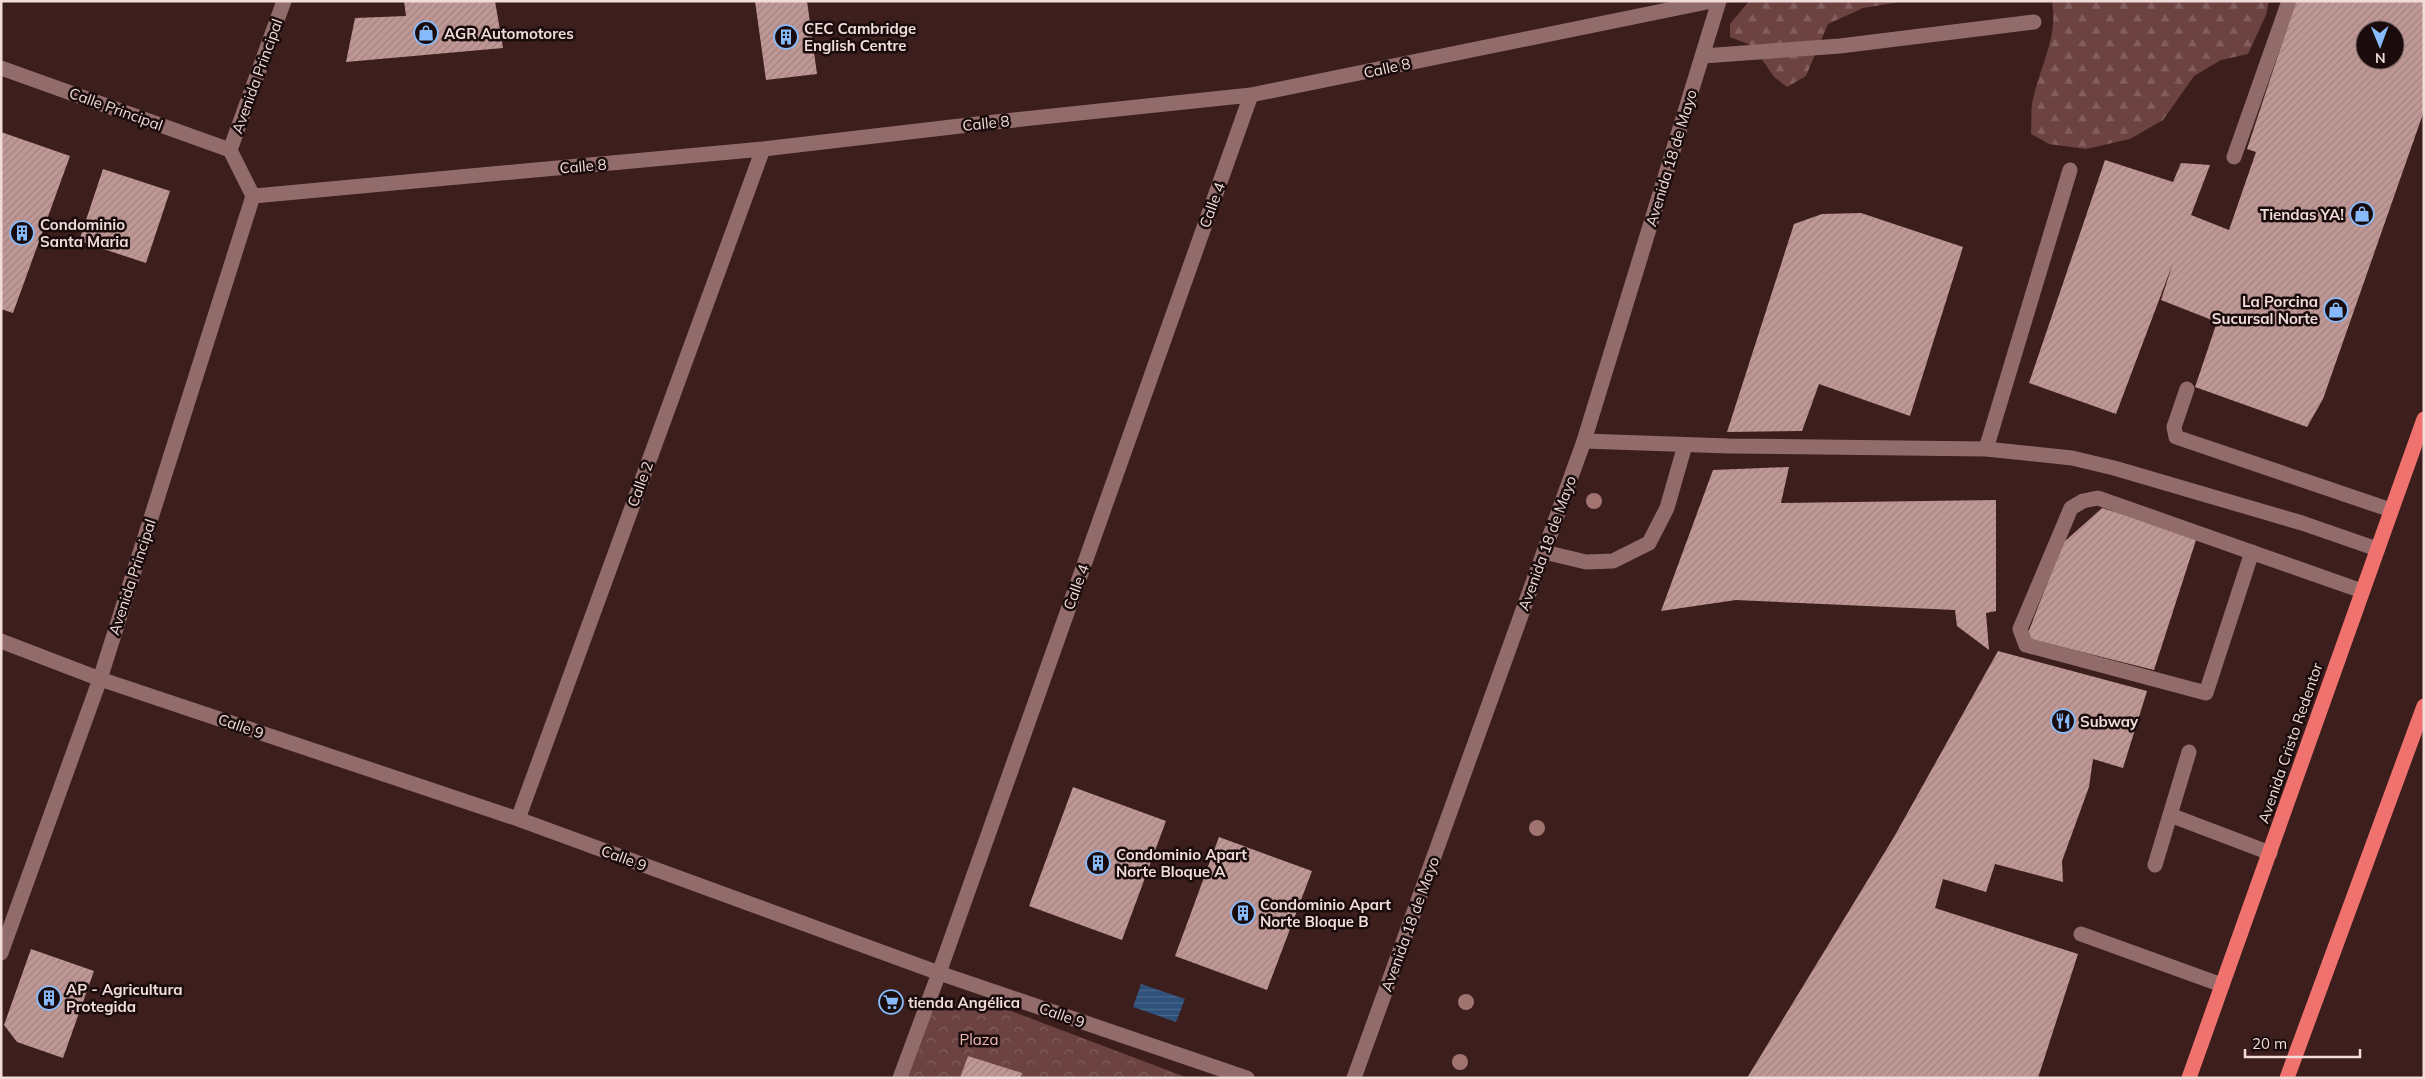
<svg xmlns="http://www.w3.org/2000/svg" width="2425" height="1079" viewBox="0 0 2425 1079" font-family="Mulish,sans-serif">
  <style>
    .forest { fill: url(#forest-firs) }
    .park { fill: url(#park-crowns) }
    .water { fill: url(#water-rules) }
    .building { fill: url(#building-hatch); fill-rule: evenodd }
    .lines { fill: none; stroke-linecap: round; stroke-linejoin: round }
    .lane { stroke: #916c6a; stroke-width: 15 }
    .street { stroke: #916c6a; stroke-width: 15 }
    .highway { stroke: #f0726f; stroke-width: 15 }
    .tree { fill: #a17471 }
    .labels { text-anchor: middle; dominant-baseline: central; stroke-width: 5; stroke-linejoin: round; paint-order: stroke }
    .poi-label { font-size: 15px; font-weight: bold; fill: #f1dcda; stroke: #1a0c0c; text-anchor: start }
    .street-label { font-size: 15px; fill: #f1dcda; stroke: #1a0c0c }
    .park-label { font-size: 15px; fill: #f3bab6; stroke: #1a0c0c }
  </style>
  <defs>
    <pattern id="forest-firs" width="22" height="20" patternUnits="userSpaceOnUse" patternTransform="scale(1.25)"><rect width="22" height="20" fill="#6d4341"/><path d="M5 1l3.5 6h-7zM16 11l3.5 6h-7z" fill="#825e5c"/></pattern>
    <pattern id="park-crowns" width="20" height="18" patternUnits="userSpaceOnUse" patternTransform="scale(1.25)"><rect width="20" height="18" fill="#6d4341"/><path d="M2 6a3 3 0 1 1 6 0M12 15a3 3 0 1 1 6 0" fill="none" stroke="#825e5c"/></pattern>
    <pattern id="water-rules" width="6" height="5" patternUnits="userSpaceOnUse" patternTransform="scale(1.25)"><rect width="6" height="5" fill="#2e507a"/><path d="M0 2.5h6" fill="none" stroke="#4d698c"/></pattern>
    <pattern id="building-hatch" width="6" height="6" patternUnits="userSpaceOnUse" patternTransform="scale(1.25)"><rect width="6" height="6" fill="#bf9895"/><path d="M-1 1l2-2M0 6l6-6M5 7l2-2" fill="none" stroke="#a18280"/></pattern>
  </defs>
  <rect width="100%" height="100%" fill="#3c1e1d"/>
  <!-- forest -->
  <path class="forest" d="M1749 1H1906L1863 8 1828 24 1806 76 1787 87 1774 77 1753 46 1730 37V24Z
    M2052 1H2269L2266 15 2248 54 2221 60 2194 76 2163 120 2130 139 2086 149 2049 144 2031 134C2032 121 2030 107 2034 95 2042 62 2058 36 2052 1Z"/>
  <!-- park -->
  <path class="park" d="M982 1000 1188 1078H908L934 1008Z"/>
  <!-- water -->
  <path class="water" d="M1141 984 1185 999 1176 1022 1133 1007Z"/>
  <!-- building -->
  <path class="building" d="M404 1H495L503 48 346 62 355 18 406 16Z
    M755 1H807L817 74 766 80Z
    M2296 1H2424V111L2323 399 2307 427 2195 387 2217 322 2161 300 2173 263 2116 414 2029 383 2105 160 2173 182 2181 163 2210 165 2191 215 2229 230 2256 152 2247 149ZM2365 30H2395V60H2365Z
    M1 132 70 156 13 313 1 309Z
    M103 169 170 191 146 263 79 241Z
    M1861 213 1963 247 1910 416 1819 384 1802 431 1727 432 1794 224 1822 214Z
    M1789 467 1781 503 1996 500V611L1986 613 1989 650 1957 626 1955 610 1736 600 1661 611 1713 470Z
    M2102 508 2197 537 2154 670 2026 638 2063 543Z
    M1998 651 2147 691 2123 768 2093 759 2089 787 2062 861 2063 882 1995 864 1986 892 1943 879 1935 908 2078 954 2038 1078H1747L1894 837Z
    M1073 787 1166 821 1122 940 1029 906Z
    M1219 837 1312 871 1267 990 1175 956Z
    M31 949 94 971 63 1058 17 1042 4 1025Z
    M968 1056 1022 1073 1020 1078H960Z"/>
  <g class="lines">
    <!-- lane -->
    <path class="lane" d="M1703 56 1840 46 2034 22
      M2234 157 2289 1
      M2187 389 2174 427 2176 437 2391 510
      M1584 441 1729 446 1986 449 2072 458 2114 468 2302 523 2377 549
      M1986 449 2070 170
      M1544 552 1586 562 1613 561 1649 543 1667 508 1685 445
      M2252 552 2206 693 2026 645 2020 629 2071 508 2083 501 2098 498 2362 591
      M2189 752 2170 815 2270 853
      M2155 865 2170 815
      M2081 934 2222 985"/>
    <!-- street -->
    <path class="street" d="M1 68 230 150
      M230 150 284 1
      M230 150 253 196
      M253 196 763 149 986 123 1251 95 1712 1
      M1 641 100 679 518 819 939 973 1247 1078
      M518 819 763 149
      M1 953 100 679 253 196
      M900 1078 939 973 1251 95
      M1354 1078 1584 441 1719 1"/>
    <!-- highway -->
    <path class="highway" d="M2189 1078 2424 419
      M2287 1078 2424 706"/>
  </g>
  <!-- trees -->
  <g class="tree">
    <circle cx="1594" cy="501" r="8"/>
    <circle cx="1537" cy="828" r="8"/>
    <circle cx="1466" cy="1002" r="8"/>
    <circle cx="1460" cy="1062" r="8"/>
  </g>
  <!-- icons -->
  <defs>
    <g id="shop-ring" transform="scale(1.25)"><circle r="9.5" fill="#1a0c0c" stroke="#87bbfb" stroke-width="1.5"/><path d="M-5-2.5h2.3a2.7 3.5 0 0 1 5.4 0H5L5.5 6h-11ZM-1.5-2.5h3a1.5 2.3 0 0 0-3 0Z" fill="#87bbfb"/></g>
    <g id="building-ring" transform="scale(1.25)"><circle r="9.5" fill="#1a0c0c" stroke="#87bbfb" stroke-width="1.5"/><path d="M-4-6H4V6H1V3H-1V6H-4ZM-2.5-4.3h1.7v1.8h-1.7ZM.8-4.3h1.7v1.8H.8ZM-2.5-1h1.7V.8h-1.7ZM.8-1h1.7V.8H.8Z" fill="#87bbfb"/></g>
    <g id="restaurant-ring" transform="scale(1.25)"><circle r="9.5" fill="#1a0c0c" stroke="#87bbfb" stroke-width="1.5"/><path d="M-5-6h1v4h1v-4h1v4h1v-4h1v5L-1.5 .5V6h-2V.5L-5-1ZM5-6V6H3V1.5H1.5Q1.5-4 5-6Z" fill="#87bbfb"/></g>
    <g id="supermarket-ring" transform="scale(1.25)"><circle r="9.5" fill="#1a0c0c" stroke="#87bbfb" stroke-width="1.5"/><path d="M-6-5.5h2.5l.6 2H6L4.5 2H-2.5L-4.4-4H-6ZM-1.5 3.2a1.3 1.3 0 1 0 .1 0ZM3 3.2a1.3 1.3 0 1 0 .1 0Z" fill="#87bbfb"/></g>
  </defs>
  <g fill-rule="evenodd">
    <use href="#shop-ring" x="426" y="33"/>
    <use href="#building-ring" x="786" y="37"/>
    <use href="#shop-ring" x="2362" y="214"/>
    <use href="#building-ring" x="22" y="233"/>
    <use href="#shop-ring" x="2336" y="310"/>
    <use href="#restaurant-ring" x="2063" y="721"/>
    <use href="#building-ring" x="1098" y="863"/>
    <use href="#building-ring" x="1243" y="913"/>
    <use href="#building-ring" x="49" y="998"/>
    <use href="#supermarket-ring" x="891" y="1002"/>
  </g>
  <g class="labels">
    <!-- poi labels -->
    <g class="poi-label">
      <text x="804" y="28">CEC Cambridge<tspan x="804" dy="17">English Centre</tspan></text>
      <text x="444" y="33">AGR Automotores</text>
      <text x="2344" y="214" text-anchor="end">Tiendas YA!</text>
      <text x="40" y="224">Condominio<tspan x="40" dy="17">Santa Maria</tspan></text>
      <text x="2318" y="301" text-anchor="end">La Porcina<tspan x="2318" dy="17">Sucursal Norte</tspan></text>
      <text x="2080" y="721">Subway</text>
      <text x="1116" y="854">Condominio Apart<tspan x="1116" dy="17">Norte Bloque A</tspan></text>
      <text x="1260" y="904">Condominio Apart<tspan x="1260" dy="17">Norte Bloque B</tspan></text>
      <text x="66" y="989">AP - Agricultura<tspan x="66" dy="17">Protegida</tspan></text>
      <text x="908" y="1002">tienda Angélica</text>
    </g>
    <!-- street labels -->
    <g class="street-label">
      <text transform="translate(1387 68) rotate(-12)">Calle 8</text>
      <text transform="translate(257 76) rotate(-70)">Avenida Principal</text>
      <text transform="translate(116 109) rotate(20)">Calle Principal</text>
      <text transform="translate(986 123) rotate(-6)">Calle 8</text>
      <text transform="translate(1671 158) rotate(-73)">Avenida 18 de Mayo</text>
      <text transform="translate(583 166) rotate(-5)">Calle 8</text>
      <text transform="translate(1212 205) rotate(-70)">Calle 4</text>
      <text transform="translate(640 484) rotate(-70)">Calle 2</text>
      <text transform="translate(1547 543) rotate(-70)">Avenida 18 de Mayo</text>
      <text transform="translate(132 577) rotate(-72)">Avenida Principal</text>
      <text transform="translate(1076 587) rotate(-70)">Calle 4</text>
      <text transform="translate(241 726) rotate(19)">Calle 9</text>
      <text transform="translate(2290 743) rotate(-71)">Avenida Cristo Redentor</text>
      <text transform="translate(624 858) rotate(20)">Calle 9</text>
      <text transform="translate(1410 924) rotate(-70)">Avenida 18 de Mayo</text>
      <text transform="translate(1062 1015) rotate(19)">Calle 9</text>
    </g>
    <!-- park labels -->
    <g class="park-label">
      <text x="979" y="1039">Plaza</text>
    </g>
  </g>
  <!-- border -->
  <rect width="2425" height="1079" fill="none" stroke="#f1dcda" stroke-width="5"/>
  <!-- north arrow -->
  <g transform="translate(2380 45) rotate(179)"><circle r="24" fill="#1a0c0c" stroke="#705f5e"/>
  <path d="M0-4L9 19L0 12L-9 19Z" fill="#87bbfb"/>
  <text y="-8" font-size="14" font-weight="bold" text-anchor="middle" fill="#f1dcda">N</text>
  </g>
  <!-- scale -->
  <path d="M2245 1049v8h115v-8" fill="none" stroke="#f1dcda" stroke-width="2.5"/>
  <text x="2252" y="1049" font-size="15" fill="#f1dcda" stroke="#1a0c0c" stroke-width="4" paint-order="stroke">20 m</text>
</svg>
